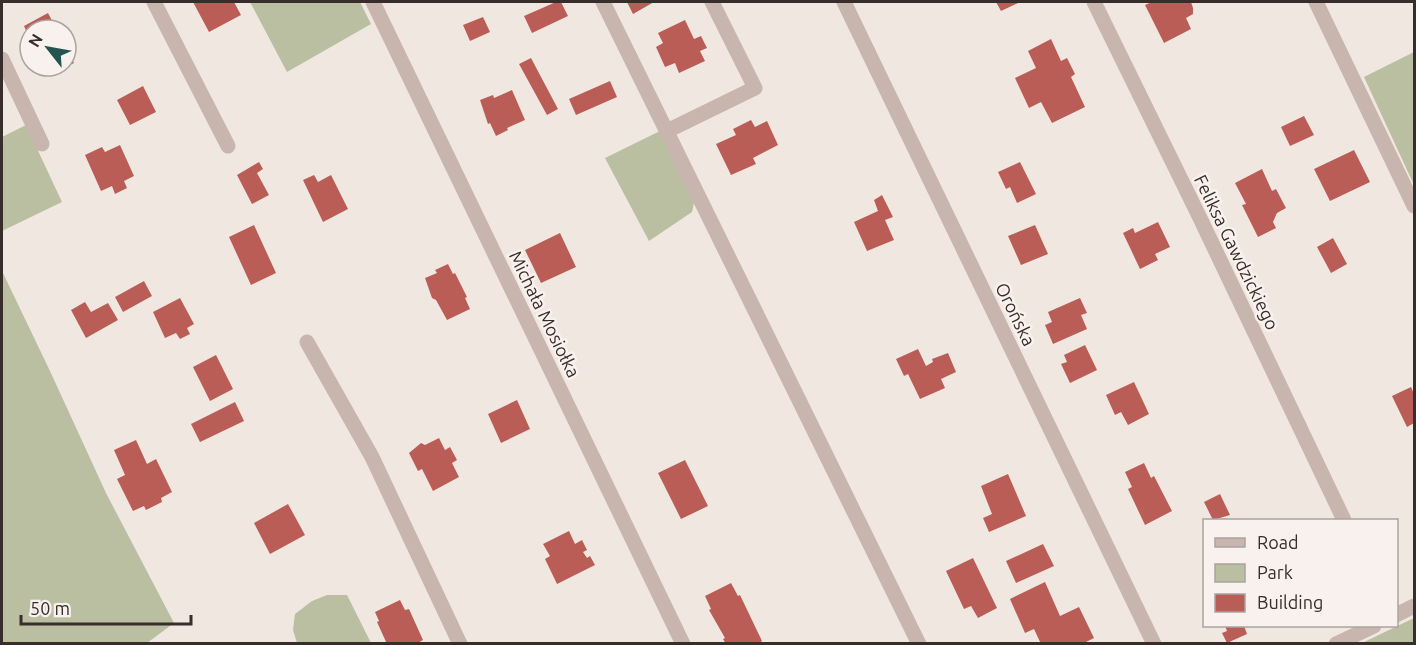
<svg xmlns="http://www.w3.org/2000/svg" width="1416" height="645" viewBox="0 0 1416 645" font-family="Ubuntu,sans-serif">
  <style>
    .green { fill: #babfa2 }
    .building { fill: #ba5d56 }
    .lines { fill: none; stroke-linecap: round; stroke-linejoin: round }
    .minor { stroke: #c8b5ae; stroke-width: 15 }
    .labels { text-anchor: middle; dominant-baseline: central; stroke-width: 5; stroke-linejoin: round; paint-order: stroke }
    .street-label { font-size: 18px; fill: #372d2b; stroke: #f9f1ed }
  </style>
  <rect width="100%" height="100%" fill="#f1e7e1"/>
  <!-- green -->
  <path class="green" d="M250 2H360L371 24 287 72Z
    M1414 52V185L1364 77Z
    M26 125 62 202 2 231V137Z
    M660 131 694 203 692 212 649 241 605 158Z
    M2 271 50 371 106 493 174 623 147 643H2Z
    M327 595H347L371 643H297L293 630 295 614 312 601Z
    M1414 618V643H1362Z"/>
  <!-- building -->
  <path class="building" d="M193 2H234L241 15 209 32Z
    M556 2H561L568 16 532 33 524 16Z
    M627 2H654L633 14Z
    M996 2H1020L1001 11Z
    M1152 2H1191L1193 8V14L1186 18 1191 29 1164 43 1145 5Z
    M48 13 57 30H30V39L24 26Z
    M483 17 490 32 470 41 463 25Z
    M685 20 694 39 701 36 707 48 700 51 705 61 679 73 675 63 665 67 656 47 663 43 658 33Z
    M1051 39 1061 61 1067 58 1075 74 1071 77 1085 107 1052 123 1041 102 1029 108 1015 78 1036 68 1028 51Z
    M66 48 74 63 49 75 44 66H66Z
    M531 58 558 109 547 115 519 64Z
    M610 81 617 97 576 115 569 99Z
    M143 86 156 112 130 125 117 100Z
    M512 90 525 120 507 128 508 130 496 136 490 123 488 124 480 100 493 95 494 98Z
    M1304 116 1314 135 1290 146 1281 127Z
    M751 120 755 127 767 121 778 145 753 158 756 164 731 175 716 144 736 135 733 129Z
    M120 145 134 176 124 181 127 188 115 194 112 186 101 191 85 155 102 147 105 152Z
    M1354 150 1370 182 1330 201 1314 169Z
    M259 162 263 169 257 173 269 195 252 204 237 175Z
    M1020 162 1036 194 1017 203 1010 187 1006 189 998 172Z
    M1262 169 1272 191 1276 189 1286 208 1277 213 1273 222 1276 228 1258 237 1242 205 1246 204 1235 183Z
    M314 175 318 182 331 175 348 209 323 222 303 180Z
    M882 195 893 217 885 220 894 240 867 251 854 222 878 211 874 200Z
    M1158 222 1170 247 1155 254 1158 260 1140 269 1123 233 1133 228 1135 233Z
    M254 225 276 273 251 285 229 237Z
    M1035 225 1048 254 1021 265 1008 236Z
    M560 233 576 267 541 283 525 250Z
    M1333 238 1347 264 1331 273 1317 247Z
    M448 264 453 274 455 273 467 297 465 298 470 309 447 320 436 300 432 298 425 278 437 273 435 270Z
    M144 281 152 296 123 312 115 297Z
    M180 298 194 324 187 328 190 334 180 339 176 333 165 338 153 312Z
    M1080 298 1087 313 1081 315 1087 329 1053 344 1045 325 1052 322 1048 312Z
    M85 302 91 312 108 303 118 320 86 338 71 310Z
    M1085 345 1097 370 1070 383 1061 364 1067 362 1064 355Z
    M918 349 926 366 933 362 932 359 948 353 956 372 941 379 945 388 920 399 908 374 904 376 896 359Z
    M216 355 233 389 210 401 193 367Z
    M1134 382 1149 414 1128 425 1121 412 1115 415 1106 395Z
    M1411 387 1414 394V423L1407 427 1392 396Z
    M517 400 530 429 501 443 488 414Z
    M235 402 244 421 200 442 191 424Z
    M439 438 445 450 450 447 457 460 452 463 459 477 433 491 422 469 418 471 409 453 421 443 425 445Z
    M136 440 147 464 156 459 172 492 161 498 162 502 146 510 144 506 133 511 117 479 125 475 114 450Z
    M685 460 708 506 681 519 658 473Z
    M1144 463 1151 478 1154 476 1172 511 1145 525 1128 489 1132 487 1125 472Z
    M1008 474 1026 516 989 532 983 518 992 514 981 486Z
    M1220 494 1230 515 1213 520 1204 502Z
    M288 504 305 535 270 554 254 523Z
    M569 531 575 544 582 540 587 550 583 552 587 558 590 556 595 565 557 584 545 559 550 556 543 544Z
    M1043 544 1054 566 1016 583 1006 561Z
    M973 558 997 608 978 618 971 606 964 609 946 571Z
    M1045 582 1060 616 1079 607 1094 638 1082 644H1041L1034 629 1025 633 1010 599Z
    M731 583 738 596 740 595 762 641 758 644H726L723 639 725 638 709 610 711 609 705 596Z
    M400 600 405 610 409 609 423 640 416 644H387L377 622 379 621 375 612Z
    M1225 626H1244L1247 634 1227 643 1222 633 1227 631Z"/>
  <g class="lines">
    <!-- minor -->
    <path class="minor" d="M154 2 228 146
      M373 2 683 644
      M603 2 919 644
      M844 2 1154 644
      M1094 2 1199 216 1344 520
      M1316 2 1414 206
      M2 59 42 144
      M667 131 755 88 712 2
      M307 342 372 457 460 644
      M1396 615 1414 606
      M1336 644 1374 626"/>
  </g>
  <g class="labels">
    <!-- street labels -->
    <g class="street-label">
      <text transform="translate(1237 252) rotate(64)">Feliksa Gawdzickiego</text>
      <text transform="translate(545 314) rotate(64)">Michała Mosiołka</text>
      <text transform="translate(1016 314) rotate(64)">Orońska</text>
    </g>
  </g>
  <!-- border -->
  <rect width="1416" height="645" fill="none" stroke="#372d2b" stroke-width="6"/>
  <!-- legend -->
  <rect x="1203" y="519" width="195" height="108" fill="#f9f1ed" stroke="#aba39f" stroke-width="1.5"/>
  <rect x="1215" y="538" width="30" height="9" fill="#c8b5ae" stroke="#aba39f" stroke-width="1.5"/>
  <text x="1257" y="549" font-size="18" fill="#372d2b">Road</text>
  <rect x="1215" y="564" width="30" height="18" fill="#babfa2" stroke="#aba39f" stroke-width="1.5"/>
  <text x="1257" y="579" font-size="18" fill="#372d2b">Park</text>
  <rect x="1215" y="594" width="30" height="18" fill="#ba5d56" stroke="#aba39f" stroke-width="1.5"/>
  <text x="1257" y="609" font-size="18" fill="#372d2b">Building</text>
  <!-- north arrow -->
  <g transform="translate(48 48) rotate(301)"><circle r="28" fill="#f9f1ed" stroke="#aba39f" stroke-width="1.5"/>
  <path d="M0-4.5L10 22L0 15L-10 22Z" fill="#255550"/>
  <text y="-9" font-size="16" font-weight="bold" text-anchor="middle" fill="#372d2b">N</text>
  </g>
  <!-- scale -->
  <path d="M21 615v9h170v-9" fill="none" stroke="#372d2b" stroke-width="3"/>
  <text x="30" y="615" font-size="18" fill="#372d2b" stroke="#f9f1ed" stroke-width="4.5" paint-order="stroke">50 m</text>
</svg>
